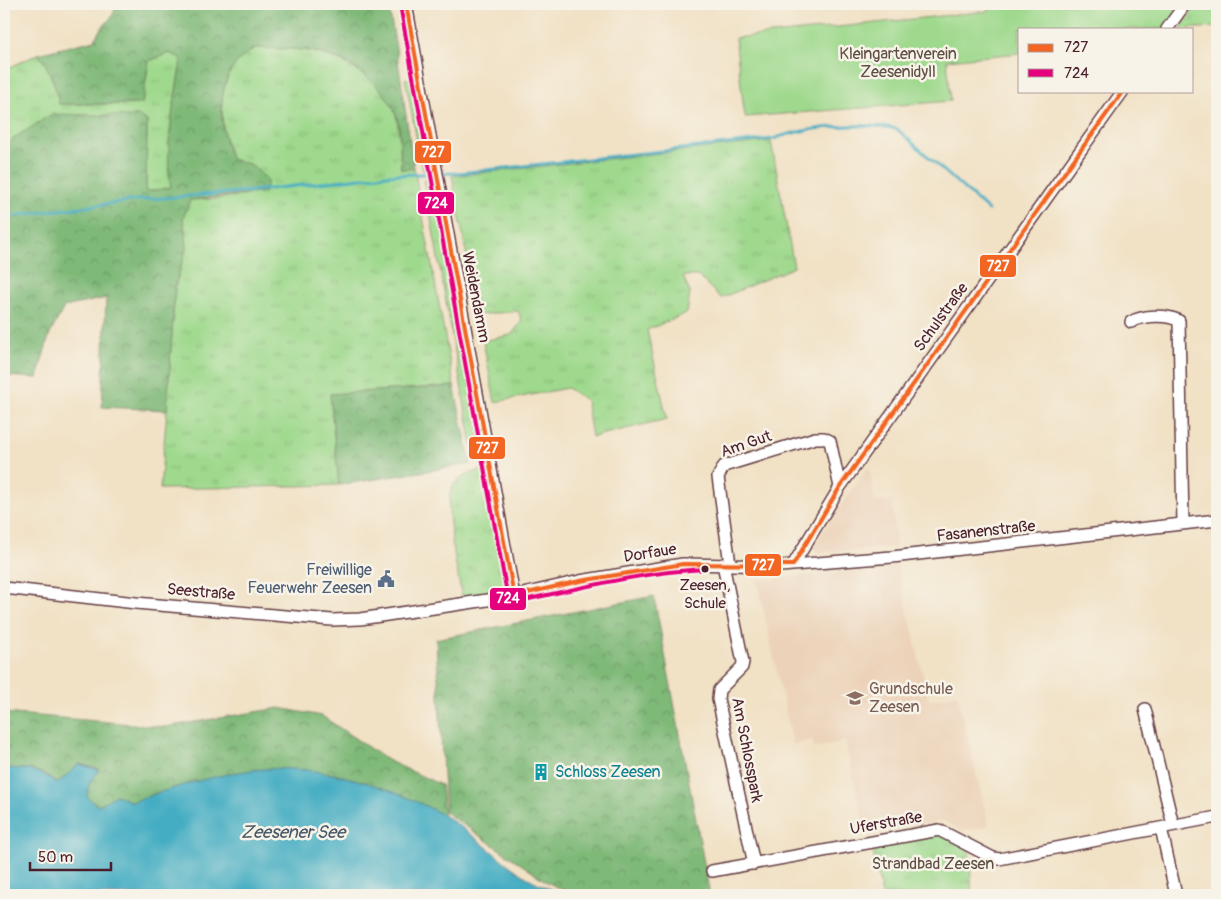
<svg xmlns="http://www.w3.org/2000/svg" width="1221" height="899" viewBox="0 0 1221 899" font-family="Pangolin,sans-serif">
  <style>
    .built { fill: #ecd2b8 }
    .grass { fill: url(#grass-tufts); stroke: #747c5c }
    .forest { fill: url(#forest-crowns); stroke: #646c52 }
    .garden { fill: #9fd98d; stroke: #747c5c }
    .water { fill: #44adc3; stroke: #476677 }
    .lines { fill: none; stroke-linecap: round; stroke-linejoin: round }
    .stream { stroke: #44adc3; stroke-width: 3 }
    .street-casing { stroke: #633c42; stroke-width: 14 }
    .street { stroke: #fff; stroke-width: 11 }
    .bus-1-casing { stroke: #f7f3e8; stroke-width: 8 }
    .bus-2-casing { stroke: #f7f3e8; stroke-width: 8 }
    .bus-1 { stroke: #f26522; stroke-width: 4 }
    .bus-2 { stroke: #e5007d; stroke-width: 4 }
    .bus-dot { fill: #4a1f2b; stroke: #f7f3e8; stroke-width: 2 }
    .labels { text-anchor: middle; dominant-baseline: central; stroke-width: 5; stroke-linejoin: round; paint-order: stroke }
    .bus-label { font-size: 15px; fill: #4a1f2b; stroke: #f7f3e8 }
    .park-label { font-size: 16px; fill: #5f4e44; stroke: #f7f3e8 }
    .street-label { font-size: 16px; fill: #4a1f2b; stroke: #f7f3e8 }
    .service-label { font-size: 16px; fill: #4e5e75; stroke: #f7f3e8; text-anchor: end }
    .education-label { font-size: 16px; fill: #785e54; stroke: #f7f3e8; text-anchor: start }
    .culture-label { font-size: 16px; fill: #0d838f; stroke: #f7f3e8; text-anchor: start }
    .water-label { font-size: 18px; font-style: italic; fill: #485868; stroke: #f7f3e8 }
    .line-badge { stroke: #f7f3e8; stroke-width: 2 }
    .badge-label { font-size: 14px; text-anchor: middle; font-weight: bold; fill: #fff }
  </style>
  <defs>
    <pattern id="grass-tufts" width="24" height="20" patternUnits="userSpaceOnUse" patternTransform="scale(1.25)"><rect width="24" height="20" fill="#9fd98d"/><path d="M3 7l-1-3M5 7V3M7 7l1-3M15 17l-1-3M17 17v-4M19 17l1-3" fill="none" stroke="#8aba7a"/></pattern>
    <pattern id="forest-crowns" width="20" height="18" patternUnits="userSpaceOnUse" patternTransform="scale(1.25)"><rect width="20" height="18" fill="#7fb978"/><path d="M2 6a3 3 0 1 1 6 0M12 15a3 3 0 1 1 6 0" fill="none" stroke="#6a9663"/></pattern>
  </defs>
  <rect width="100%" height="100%" fill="#f7f3e8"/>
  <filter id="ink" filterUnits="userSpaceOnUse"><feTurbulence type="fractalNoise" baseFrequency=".02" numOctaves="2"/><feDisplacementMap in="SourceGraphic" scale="10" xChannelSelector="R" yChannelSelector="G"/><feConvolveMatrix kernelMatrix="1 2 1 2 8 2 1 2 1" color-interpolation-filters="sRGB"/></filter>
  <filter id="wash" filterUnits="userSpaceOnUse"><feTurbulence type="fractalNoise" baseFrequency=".0096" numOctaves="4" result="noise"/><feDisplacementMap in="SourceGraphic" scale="20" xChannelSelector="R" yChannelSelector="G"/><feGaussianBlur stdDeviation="1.12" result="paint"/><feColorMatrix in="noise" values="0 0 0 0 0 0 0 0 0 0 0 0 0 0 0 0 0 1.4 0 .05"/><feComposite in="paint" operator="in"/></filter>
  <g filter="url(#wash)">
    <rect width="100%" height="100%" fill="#f1e1c5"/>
    <!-- built -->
    <path class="built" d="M869 466 875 502 892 501 896 547 818 553 812 547Z
      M897 566 929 701 957 694 989 826 961 831 944 821 866 833 845 741 814 748 812 740 793 745 757 580Z"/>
    <!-- grass -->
    <path class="grass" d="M1198 4H1217V27L1180 29Z
      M255 48C273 49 292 48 309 51 339 55 388 83 396 115 400 132 400 151 401 169L414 168 454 386 330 394 339 485 160 489 167 410 175 287 187 246 183 218 190 200 215 199 265 192 250 164 231 159C221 131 215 87 237 62 242 57 249 52 255 48Z
      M169 53 182 58C175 97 164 149 171 188L146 192 147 121 14 138 4 149V70L38 54C49 67 56 86 59 104H142L149 61Z
      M413 77 432 170H423L405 79Z
      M771 141 794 267 721 298 698 276H683L690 293 687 313 647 330 667 419 592 437 586 400 567 388 495 402 483 341 511 335 522 321 518 311 478 315 452 176Z
      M433 179 483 451 480 459 475 462 424 180Z
      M484 469 506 589 462 597C458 574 442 503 453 486 459 477 474 472 484 469Z
      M938 831 969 846 972 895H882L871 843Z"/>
    <!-- forest -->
    <path class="forest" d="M116 4H388C399 58 405 113 414 168L401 169C400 152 402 127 395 112 380 80 344 56 310 51 292 48 273 49 255 48 249 52 242 57 237 62 215 87 220 131 231 159L250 164 268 180 265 192 190 200 183 218 187 246 175 287 167 410 102 407 106 298 64 307 49 336 37 378 4 376V149L14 138 52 114 139 116 147 121 146 192 171 187C163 146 176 100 181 58L169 53 149 61 142 104H59C56 86 49 67 38 54L95 40C100 23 113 24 116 4Z
      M454 386 471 464 339 485 330 394Z
      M654 596 710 895H573L547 882 445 812 436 639Z
      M279 708 322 716 387 760 441 785 444 817 432 809C403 798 373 783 342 776 272 759 199 778 132 802L116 795 98 806 87 797 89 784 99 769 79 764 57 784C41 768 26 769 4 768V713L165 727Z"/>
    <!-- garden -->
    <path class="garden" d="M987 4H1183L1165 29H1020V53L947 60 951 101 745 117 735 38 988 11Z"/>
    <!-- water -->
    <path class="water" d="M79 764 99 770 89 784 87 797 98 806 116 795 132 802C171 788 212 775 253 770 313 763 378 782 432 809 463 824 489 851 517 871 531 881 549 888 564 895H4V768C26 769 40 769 57 784Z"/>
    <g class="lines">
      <!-- stream -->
      <path class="stream" d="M4 223 11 216 138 200 253 191 386 175 459 173 773 139C805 127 864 122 897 129L988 210"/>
    </g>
  </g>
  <g filter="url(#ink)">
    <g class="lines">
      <!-- street casing -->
      <g class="street-casing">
        <path id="street" d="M406 4 514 596
          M1167 29 1185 4
          M1131 322C1142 315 1168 314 1179 321L1183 524
          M723 564 743 662 742 667 719 690 718 699 754 864
          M730 564 718 477 724 466 815 438H824L830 441 840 487
          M793 565 840 487 1123 91
          M4 588 136 603 332 620 360 619 514 596 580 581 683 564 780 566 892 557 1217 520
          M1145 709 1173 825
          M1161 828 1176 895
          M712 871 939 830 993 858 999 859 1217 817"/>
      </g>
      <!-- street -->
      <use href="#street" class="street"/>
      <!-- bus-1 casing -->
      <g class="bus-1-casing">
        <path id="bus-1" d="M406 4 514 596
          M514 596 580 581 683 564 793 565 840 487 1123 91"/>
      </g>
      <!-- bus-2 casing -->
      <g class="bus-2-casing">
        <path id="bus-2" d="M400 5 508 599 515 602C577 589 641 572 705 569"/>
      </g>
      <!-- bus-1 -->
      <use href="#bus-1" class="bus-1"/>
      <!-- bus-2 -->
      <use href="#bus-2" class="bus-2"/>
    </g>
  </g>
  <!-- icons -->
  <defs>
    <g id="civic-bare" transform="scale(1.35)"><path d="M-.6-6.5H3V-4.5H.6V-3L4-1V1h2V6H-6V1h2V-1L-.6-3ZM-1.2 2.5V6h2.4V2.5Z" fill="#5c6f8a" stroke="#f7f3e8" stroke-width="2.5" paint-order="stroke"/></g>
    <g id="school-bare" transform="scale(1.35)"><path d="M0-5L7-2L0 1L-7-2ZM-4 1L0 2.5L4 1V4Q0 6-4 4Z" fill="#8d6e63" stroke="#f7f3e8" stroke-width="2.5" paint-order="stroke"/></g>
    <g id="building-bare" transform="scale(1.35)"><path d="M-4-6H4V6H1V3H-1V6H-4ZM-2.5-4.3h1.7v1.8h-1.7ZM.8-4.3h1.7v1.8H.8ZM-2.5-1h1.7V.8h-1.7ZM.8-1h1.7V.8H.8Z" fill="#0f9aa8" stroke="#f7f3e8" stroke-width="2.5" paint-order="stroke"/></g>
  </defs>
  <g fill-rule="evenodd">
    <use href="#civic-bare" x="386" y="579"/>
    <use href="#school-bare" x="855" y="698"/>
    <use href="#building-bare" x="541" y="772"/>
  </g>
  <!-- markers -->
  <circle class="bus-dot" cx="705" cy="569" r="4.5"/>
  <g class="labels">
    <!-- bus labels -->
    <g class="bus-label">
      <text x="705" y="585">Zeesen,<tspan x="705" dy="18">Schule</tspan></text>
    </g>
    <!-- park labels -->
    <g class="park-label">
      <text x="898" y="54">Kleingartenverein<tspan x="898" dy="18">Zeesenidyll</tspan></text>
      <text x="933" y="864">Strandbad Zeesen</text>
    </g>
    <!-- street labels -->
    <g class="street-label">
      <text transform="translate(476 297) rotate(79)">Weidendamm</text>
      <text transform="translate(941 317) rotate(-54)">Schulstraße</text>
      <text transform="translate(746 444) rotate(-19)">Am Gut</text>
      <text transform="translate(986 531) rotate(-6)">Fasanenstraße</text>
      <text transform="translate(650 553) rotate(-9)">Dorfaue</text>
      <text transform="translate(201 592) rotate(5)">Seestraße</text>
      <text transform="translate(747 750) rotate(79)">Am Schlosspark</text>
      <text transform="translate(886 823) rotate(-10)">Uferstraße</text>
    </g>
    <!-- service labels -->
    <g class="service-label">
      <text x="372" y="570">Freiwillige<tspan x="372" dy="18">Feuerwehr Zeesen</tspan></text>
    </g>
    <!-- education labels -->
    <g class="education-label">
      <text x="869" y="689">Grundschule<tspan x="869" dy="18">Zeesen</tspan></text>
    </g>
    <!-- culture labels -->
    <g class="culture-label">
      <text x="555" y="772">Schloss Zeesen</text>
    </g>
    <!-- water labels -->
    <g class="water-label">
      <text x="293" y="832">Zeesener See</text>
    </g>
  </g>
  <g class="line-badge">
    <rect x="414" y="140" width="38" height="24" rx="5" fill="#f26522"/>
    <rect x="417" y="191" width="38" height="24" rx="5" fill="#e5007d"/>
    <rect x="979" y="254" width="38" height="24" rx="5" fill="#f26522"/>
    <rect x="468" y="436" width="38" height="24" rx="5" fill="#f26522"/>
    <rect x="744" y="553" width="38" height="24" rx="5" fill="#f26522"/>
    <rect x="489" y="587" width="38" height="24" rx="5" fill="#e5007d"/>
  </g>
  <g class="badge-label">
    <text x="433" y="157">727</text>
    <text x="436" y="208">724</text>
    <text x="998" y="271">727</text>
    <text x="487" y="453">727</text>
    <text x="763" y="570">727</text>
    <text x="508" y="603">724</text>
  </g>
  <!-- margin -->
  <rect width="1221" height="899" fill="none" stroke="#f7f3e8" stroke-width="20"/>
  <!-- legend -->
  <rect x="1018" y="28" width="175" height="65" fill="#f7f3e8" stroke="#b29e9c"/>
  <rect x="1028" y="44" width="25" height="8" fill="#f26522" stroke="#b29e9c"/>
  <text x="1064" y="52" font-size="15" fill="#4a1f2b">727</text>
  <rect x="1028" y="69" width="25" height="8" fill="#e5007d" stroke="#b29e9c"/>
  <text x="1064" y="78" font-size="15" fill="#4a1f2b">724</text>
  <!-- scale -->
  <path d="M30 862v8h81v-8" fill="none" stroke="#4a1f2b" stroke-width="2.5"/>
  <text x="38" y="862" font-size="15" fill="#4a1f2b" stroke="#f7f3e8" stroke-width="4" paint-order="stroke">50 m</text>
</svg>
